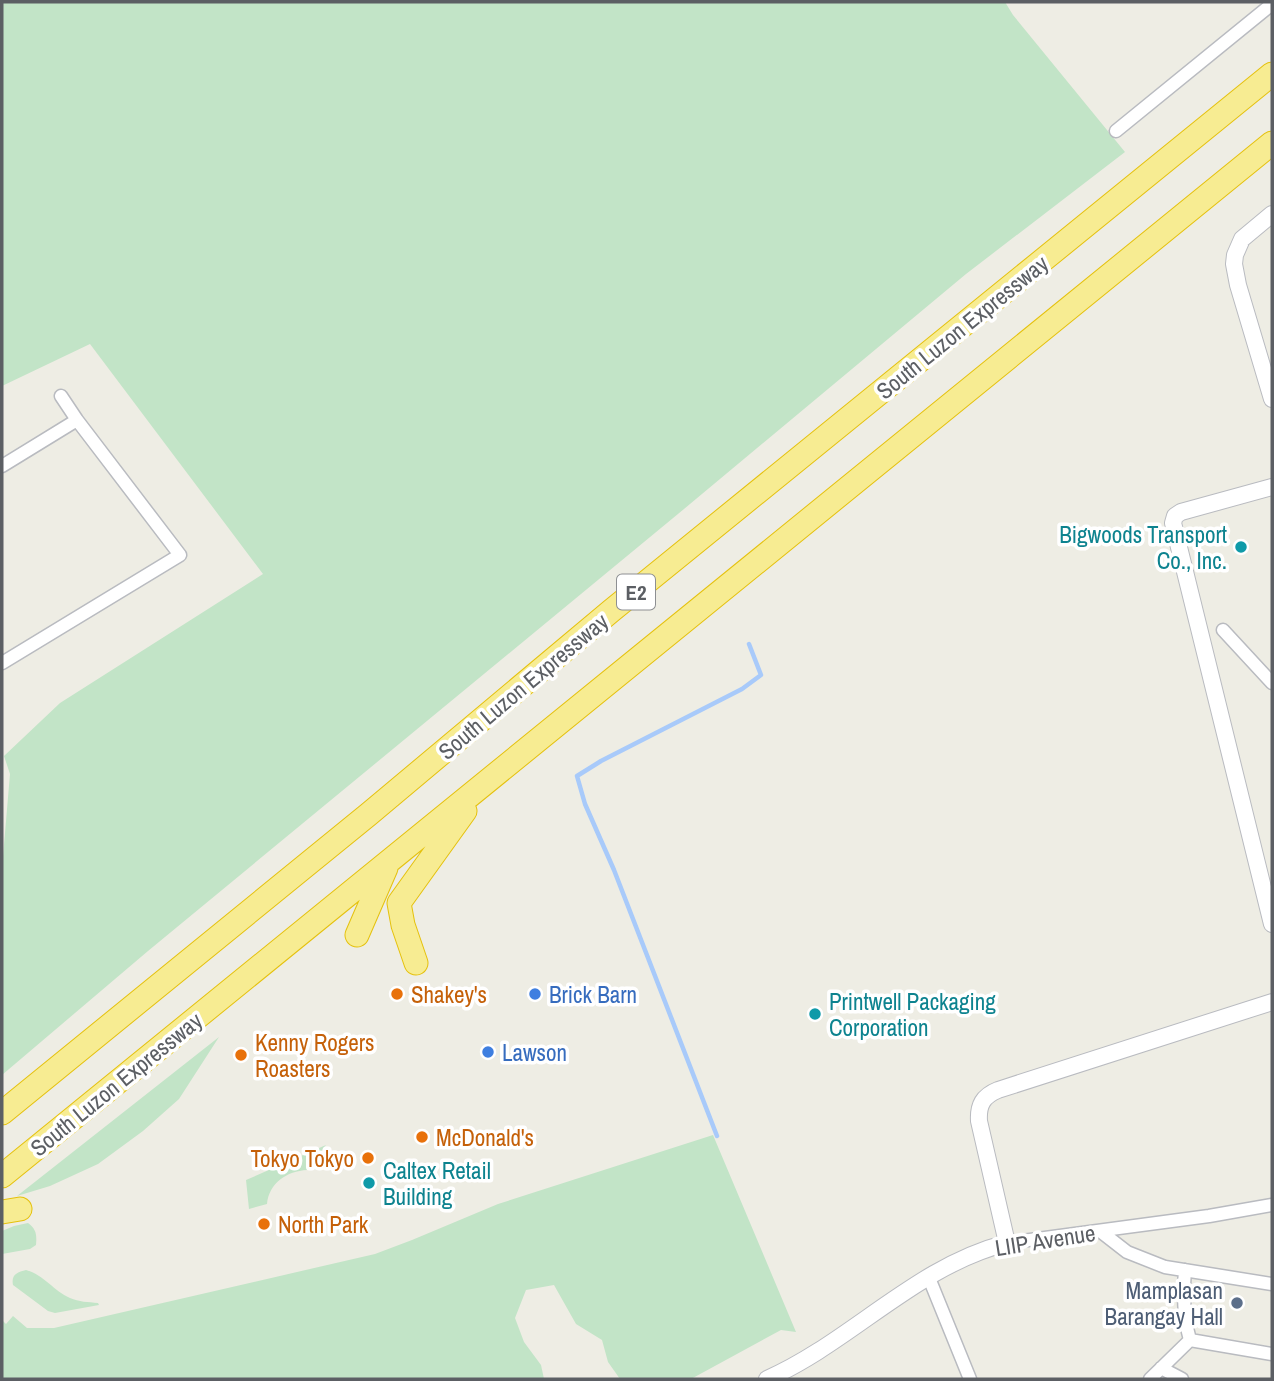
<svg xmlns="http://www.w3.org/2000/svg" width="1274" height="1381" viewBox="0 0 1274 1381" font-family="'Archivo Narrow',sans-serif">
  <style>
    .green { fill: #c2e4c7 }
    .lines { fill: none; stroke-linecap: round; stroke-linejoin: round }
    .stream { stroke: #a8cafa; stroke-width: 4.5 }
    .minor-casing { stroke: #b9bbc0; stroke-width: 15 }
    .tertiary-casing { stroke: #b9bbc0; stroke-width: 18 }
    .motorway-casing { stroke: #e5c10d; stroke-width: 25 }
    .minor { stroke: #fff; stroke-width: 12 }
    .tertiary { stroke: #fff; stroke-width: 16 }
    .motorway { stroke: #f7ec92; stroke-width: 23 }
    .culture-dot { fill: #0f9aa8; stroke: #fff; stroke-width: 2.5 }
    .food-dot { fill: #e8710a; stroke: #fff; stroke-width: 2.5 }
    .shop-dot { fill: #3f7fe0; stroke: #fff; stroke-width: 2.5 }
    .service-dot { fill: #5c6f8a; stroke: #fff; stroke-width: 2.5 }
    .labels { text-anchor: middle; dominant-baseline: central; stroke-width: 7; stroke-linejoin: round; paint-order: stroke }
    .shield { fill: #fff; stroke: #8d8f92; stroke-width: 2 }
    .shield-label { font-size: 21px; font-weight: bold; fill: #5c5f64 }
    .street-label { font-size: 23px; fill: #5c5f64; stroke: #fff }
    .culture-label { font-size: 23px; fill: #0d838f; stroke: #fff; text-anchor: start }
    .food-label { font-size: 23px; fill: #c56008; stroke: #fff; text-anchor: start }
    .shop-label { font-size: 23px; fill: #366cbe; stroke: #fff; text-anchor: start }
    .service-label { font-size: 23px; fill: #4e5e75; stroke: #fff; text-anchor: end }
  </style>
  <rect width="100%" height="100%" fill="#eeede4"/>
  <!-- green -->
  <path class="green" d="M2 2H1005L1013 15 1125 152 966 274 684 509 148 951 2 1075V868L10 774 4 756 60 703 263 574 90 344 2 386Z
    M219 1037 179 1099 143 1131 98 1164 50 1186 17 1196Z
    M713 1135 796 1332 781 1330 691 1379H620L608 1362 602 1340 576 1324 554 1285 526 1290 515 1318 524 1342 541 1365 544 1379H2V1329L3 1327 2 1323 3 1321 6 1324 13 1316 27 1328H54L375 1254 412 1240 498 1204Z
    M326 1145 307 1170C287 1171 269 1183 267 1204L249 1209 246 1180Z
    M28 1223C36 1229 37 1234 36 1245L30 1249 2 1254V1231L14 1226Z
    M26 1270C44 1275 54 1291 70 1298 79 1302 88 1302 98 1303L99 1305 55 1313 48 1311 13 1285C11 1275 17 1272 26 1270Z"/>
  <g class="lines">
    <!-- stream -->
    <path class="stream" d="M717 1136 614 870 585 804 577 776 601 761 742 689 761 675 749 644"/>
    <!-- minor casing -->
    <g class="minor-casing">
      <path id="minor" d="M1116 131 1272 4
        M2 466 77 420
        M1223 630 1272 683
        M2 663 180 555 77 420 61 396
        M1100 1231 1127 1252 1165 1267 1272 1284
        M1007 1243 1209 1216 1272 1205
        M1185 1270C1183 1294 1183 1316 1190 1340
        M929 1278 970 1379
        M1190 1340 1272 1354
        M1161 1368 1182 1379
        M1150 1379 1190 1340"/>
    </g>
    <!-- tertiary casing -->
    <g class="tertiary-casing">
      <path id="tertiary" d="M1272 214 1242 239 1235 255 1234 264 1238 285 1272 399
        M1272 487 1181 512 1175 516 1173 523 1272 924
        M767 1379C851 1342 916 1266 1007 1243L979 1121C978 1105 983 1096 998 1090L1272 1002"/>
    </g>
    <!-- motorway casing -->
    <g class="motorway-casing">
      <path id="motorway" d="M357 935 386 868
        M416 963 403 925 399 903 465 811
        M2 1113 369 814 611 611 1272 74
        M2 1176 1272 143
        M2 1212 20 1209"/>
    </g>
    <!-- minor -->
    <use href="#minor" class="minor"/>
    <!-- tertiary -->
    <use href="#tertiary" class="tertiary"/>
    <!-- motorway -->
    <use href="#motorway" class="motorway"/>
  </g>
  <!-- markers -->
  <g class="culture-dot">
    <circle cx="1241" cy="547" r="7"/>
    <circle cx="815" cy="1014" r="7"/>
    <circle cx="369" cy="1183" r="7"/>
  </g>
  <g class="food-dot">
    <circle cx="397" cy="994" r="7"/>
    <circle cx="241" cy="1055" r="7"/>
    <circle cx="422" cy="1137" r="7"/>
    <circle cx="368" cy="1158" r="7"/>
    <circle cx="264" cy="1224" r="7"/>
  </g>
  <g class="shop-dot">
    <circle cx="535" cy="994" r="7"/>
    <circle cx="488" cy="1052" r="7"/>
  </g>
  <circle class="service-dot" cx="1237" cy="1303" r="7"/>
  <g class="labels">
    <!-- shield labels -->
    <rect class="shield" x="617" y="574.5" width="38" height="35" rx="5"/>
    <g class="shield-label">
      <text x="636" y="592">E2</text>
    </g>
    <!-- street labels -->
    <g class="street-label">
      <text transform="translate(962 327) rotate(-39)">South Luzon Expressway</text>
      <text transform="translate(523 686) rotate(-40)">South Luzon Expressway</text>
      <text transform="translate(116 1084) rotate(-39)">South Luzon Expressway</text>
      <text transform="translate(1045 1240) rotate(-9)">LIIP Avenue</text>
    </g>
    <!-- culture labels -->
    <g class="culture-label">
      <text x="1227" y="534" text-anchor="end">Bigwoods Transport<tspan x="1227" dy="26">Co., Inc.</tspan></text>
      <text x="829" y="1001">Printwell Packaging<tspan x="829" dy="26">Corporation</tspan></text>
      <text x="383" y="1170">Caltex Retail<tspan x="383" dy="26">Building</tspan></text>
    </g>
    <!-- food labels -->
    <g class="food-label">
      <text x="411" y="994">Shakey's</text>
      <text x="255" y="1042">Kenny Rogers<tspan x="255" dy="26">Roasters</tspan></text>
      <text x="436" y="1137">McDonald's</text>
      <text x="354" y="1158" text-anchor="end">Tokyo Tokyo</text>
      <text x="278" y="1224">North Park</text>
    </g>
    <!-- shop labels -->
    <g class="shop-label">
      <text x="549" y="994">Brick Barn</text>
      <text x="502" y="1052">Lawson</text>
    </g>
    <!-- service labels -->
    <g class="service-label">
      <text x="1223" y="1290">Mamplasan<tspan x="1223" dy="26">Barangay Hall</tspan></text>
    </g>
  </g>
  <!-- border -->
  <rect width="1274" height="1381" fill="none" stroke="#5c5f64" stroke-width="7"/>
</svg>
